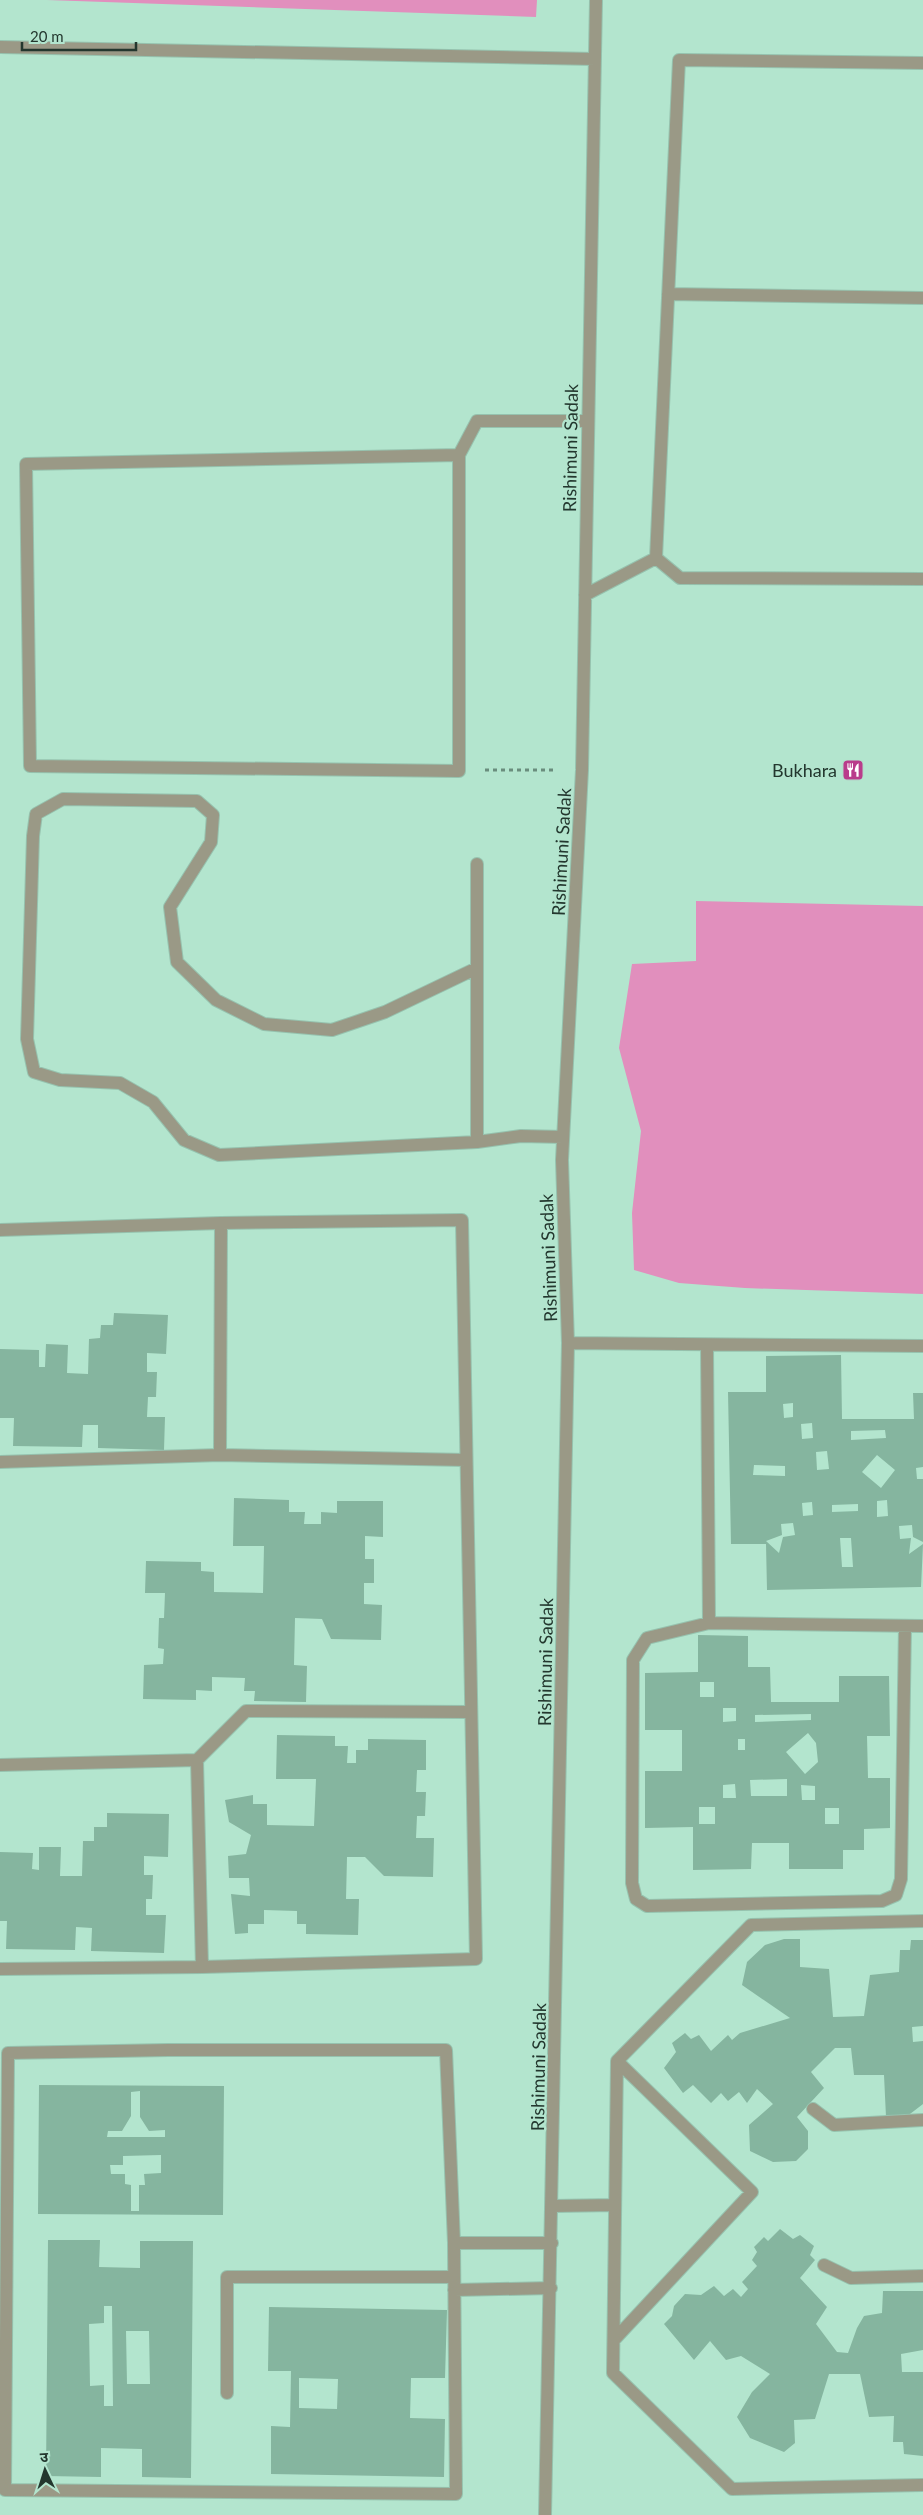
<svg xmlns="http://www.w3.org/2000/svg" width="923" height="2515" viewBox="0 0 923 2515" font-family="Lato,'Noto Sans Devanagari',sans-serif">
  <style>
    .green { fill: #e18fbd }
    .building { fill: #85b59f; fill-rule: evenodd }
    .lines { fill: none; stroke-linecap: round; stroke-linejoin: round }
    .minor-casing { stroke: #96c2ae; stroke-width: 14 }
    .path { stroke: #6a8d7d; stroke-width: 3; stroke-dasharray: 4 4; stroke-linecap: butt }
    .minor { stroke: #9a9986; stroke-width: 12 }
    .labels { text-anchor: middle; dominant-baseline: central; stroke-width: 4.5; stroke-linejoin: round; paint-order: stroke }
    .street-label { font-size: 18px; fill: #23372e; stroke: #b3e5ce }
    .poi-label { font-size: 18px; fill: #23372e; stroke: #b3e5ce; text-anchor: end }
  </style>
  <rect width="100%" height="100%" fill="#b3e5ce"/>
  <!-- green -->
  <path class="green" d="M47 0H537L536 17Z
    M696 901 923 906V1294L745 1288 679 1283 634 1270 632 1213 641 1131 619 1048 632 964 696 961Z"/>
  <!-- building -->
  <path class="building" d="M114 1313 168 1315 166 1354 147 1353V1372H157L156 1397H148L147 1417H165L164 1450 98 1448V1425H83L82 1447 13 1446 14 1418H0V1349L39 1350V1367H45L46 1344 68 1345 67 1373 88 1374 89 1339 100 1338 101 1325H113Z
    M841 1355 842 1419H914L913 1393H923V1467L916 1468 917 1479H923V1542L913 1537 912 1525 899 1526 900 1539 911 1538 909 1554 923 1544 921 1587 767 1590 766 1544H731L728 1392H766V1356ZM793 1403V1417L784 1418 783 1404ZM812 1423 813 1438 802 1439 801 1424ZM885 1430 886 1438 851 1440V1431ZM827 1451 829 1469 817 1470 816 1452ZM877 1455 895 1470 881 1488 862 1472ZM754 1465 785 1466V1476L753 1475ZM887 1500 888 1516 877 1517V1501ZM812 1502 813 1515 803 1516 802 1503ZM858 1504V1511L832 1512V1505ZM793 1523 795 1535 783 1537 779 1553 766 1541 782 1535 781 1524ZM840 1538H851L853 1567H842Z
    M234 1498 289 1500V1512H305L304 1524H321V1512L337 1513V1501H383V1537L365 1536V1559H374V1583H364V1604L382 1605 381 1640 331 1639 322 1619 295 1618 294 1665 307 1666 306 1702 254 1701 255 1691H244L245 1678 212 1677V1691L196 1690V1700L143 1699 144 1665 163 1664 164 1649 158 1648 159 1618H164L165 1593H145L146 1561 201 1562V1571L214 1572V1592L263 1593 264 1546H233Z
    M698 1635 748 1636V1667H770L771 1702H839V1676H889L890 1736H867L868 1778H890V1828L864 1829V1850H843V1869H789V1843H752L751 1869 693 1870V1827L645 1828V1771H682V1730H645V1673L698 1672ZM700 1682H714V1697H700ZM723 1708H736V1721L723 1722ZM811 1714V1720L755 1722V1715ZM808 1733 816 1743 818 1762 805 1774 786 1752ZM738 1739H745V1750H738ZM787 1779V1796H751L750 1780ZM735 1784 736 1798H723V1785ZM801 1785 815 1786V1800H802ZM699 1807H715V1824H699ZM825 1808H839V1824H825Z
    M277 1735 335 1736V1746H348L347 1763H356V1750H368V1739L426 1740V1770H417L416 1792H426L425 1816H417L416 1838H434L433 1877 384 1876 365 1857H347L346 1899H359L358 1935 306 1934V1924H297V1911L264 1910V1924H248V1933L235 1934 231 1894 250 1896 249 1878H229L228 1856 246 1854 251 1835 229 1822 225 1800 253 1795V1804H267V1825L314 1826 316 1779H276Z
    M107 1813 169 1814 168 1857 144 1856V1875H153L152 1899H146V1915H166L164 1953 91 1951 92 1928 76 1927 75 1950 6 1949 7 1921H0V1852L33 1853 32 1869 39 1870V1847H61L60 1876H82L83 1841H94V1827H107Z
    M784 1939H800V1967L829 1969 833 2017 864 2016 870 1975 899 1972 900 1950H910L911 1940H923V2026L912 2027 913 2042 923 2041V2104L910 2114 886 2117 884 2075H854L851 2048H835L811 2072 824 2088 797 2117 808 2131V2149L796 2161 773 2162 750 2151 749 2125 773 2104 757 2089 747 2103 739 2092 728 2101 721 2093 711 2103 693 2085 683 2093 664 2068 676 2052 672 2043 685 2033 691 2039 699 2035 711 2051 728 2035 732 2040 740 2033 790 2018 742 1985 747 1962 765 1945Z
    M39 2085 224 2086 223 2215 38 2214ZM140 2091V2117L149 2131 165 2130V2137H107L108 2131H122L131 2116V2092ZM161 2155V2173L144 2174 145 2185H139V2211H131V2185L125 2184V2174H111L110 2165H123V2156Z
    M780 2229 793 2239 800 2235 814 2246 810 2255 815 2260 800 2278 827 2307 816 2324 837 2352 848 2353 857 2328 864 2316 882 2313 883 2291H923V2350L901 2354 902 2372H923V2456L904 2454 903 2442H893L894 2416 869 2417 860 2374H829L815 2419 794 2420 795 2443 784 2452 750 2438 737 2417 752 2392 770 2374 741 2356 726 2360 710 2341 694 2360 664 2324 672 2316 674 2306 685 2294 701 2295 714 2286 724 2296 733 2289 741 2297 748 2289 742 2282 757 2266 752 2260 757 2252 754 2247 764 2237 768 2241Z
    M48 2240H100L99 2267 140 2268V2241H193L191 2478 142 2477V2449L101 2448V2477L46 2476ZM104 2306H112L113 2406H104V2385L90 2386 89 2324 104 2323ZM126 2331H149L150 2384H127Z
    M269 2307 447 2310 445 2378H411L410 2418 445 2419 444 2477 271 2474V2426L290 2427 291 2371H268ZM299 2378 338 2379 337 2409 299 2408Z"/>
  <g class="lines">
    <!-- minor casing -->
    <g class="minor-casing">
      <path id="minor" d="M0 47 595 59
        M668 294 923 298
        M459 455V771L30 766 26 464 459 455 477 421H588
        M656 558 679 60 923 63
        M656 558 680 578 923 579
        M585 595 656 558
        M477 864V1142L521 1136 563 1137
        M477 1142 219 1155 184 1140 153 1102 120 1083 60 1080 34 1072 27 1039 33 836 36 814 63 799 197 801 213 815 211 842 170 907 177 962 216 1000 264 1024 332 1030 385 1012 477 968
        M0 1230 221 1223 462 1220 476 1959 202 1967 0 1969
        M568 1343 923 1346
        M707 1345 709 1623 923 1626
        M220 1455 221 1223
        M0 1462 220 1455 466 1460
        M709 1623 647 1638 633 1660 632 1883 636 1899 647 1906 882 1901 896 1895 901 1879 905 1626
        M197 1760 202 1967
        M0 1765 197 1760 246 1711 471 1712
        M923 1921 751 1925 617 2061 613 2373 732 2489 923 2485
        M813 2109 834 2125 923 2120
        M553 2206 615 2205
        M454 2243 446 2050H168L8 2053 5 2490 456 2494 454 2243H552
        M824 2265 851 2278 923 2276
        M454 2290 551 2288
        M614 2340 752 2192 617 2061
        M227 2393V2277H454
        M545 2515 568 1343 562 1160 582 770 596 0"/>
    </g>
    <!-- path -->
    <path class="path" d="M485 770H557"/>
    <!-- minor -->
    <use href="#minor" class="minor"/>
  </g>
  <!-- icons -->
  <defs>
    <g id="restaurant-square" transform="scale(1.125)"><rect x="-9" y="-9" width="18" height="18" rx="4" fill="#b93c8b" stroke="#b3e5ce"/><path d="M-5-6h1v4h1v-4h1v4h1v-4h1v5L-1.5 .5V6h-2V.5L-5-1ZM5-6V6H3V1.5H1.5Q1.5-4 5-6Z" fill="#fff"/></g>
  </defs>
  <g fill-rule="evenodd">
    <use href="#restaurant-square" x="853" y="770"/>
  </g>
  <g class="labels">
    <!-- street labels -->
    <g class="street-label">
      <text transform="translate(570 448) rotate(-89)">Rishimuni Sadak</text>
      <text transform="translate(561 852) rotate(-87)">Rishimuni Sadak</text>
      <text transform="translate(548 1258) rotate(-92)">Rishimuni Sadak</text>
      <text transform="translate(545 1662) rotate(-89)">Rishimuni Sadak</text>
      <text transform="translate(538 2067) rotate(-89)">Rishimuni Sadak</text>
    </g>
    <!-- poi labels -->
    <g class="poi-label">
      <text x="837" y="770">Bukhara</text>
    </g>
  </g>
  <!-- north arrow -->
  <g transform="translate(45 2470) rotate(356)" stroke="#b3e5ce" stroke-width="4" paint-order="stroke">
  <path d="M0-4L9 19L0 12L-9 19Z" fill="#23372e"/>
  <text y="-8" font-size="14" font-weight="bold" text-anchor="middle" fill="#23372e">उ</text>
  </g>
  <!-- scale -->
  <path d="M22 42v8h114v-8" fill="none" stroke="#23372e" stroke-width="2.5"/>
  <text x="30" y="42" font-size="15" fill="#23372e" stroke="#b3e5ce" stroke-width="4" paint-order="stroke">20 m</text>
</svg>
